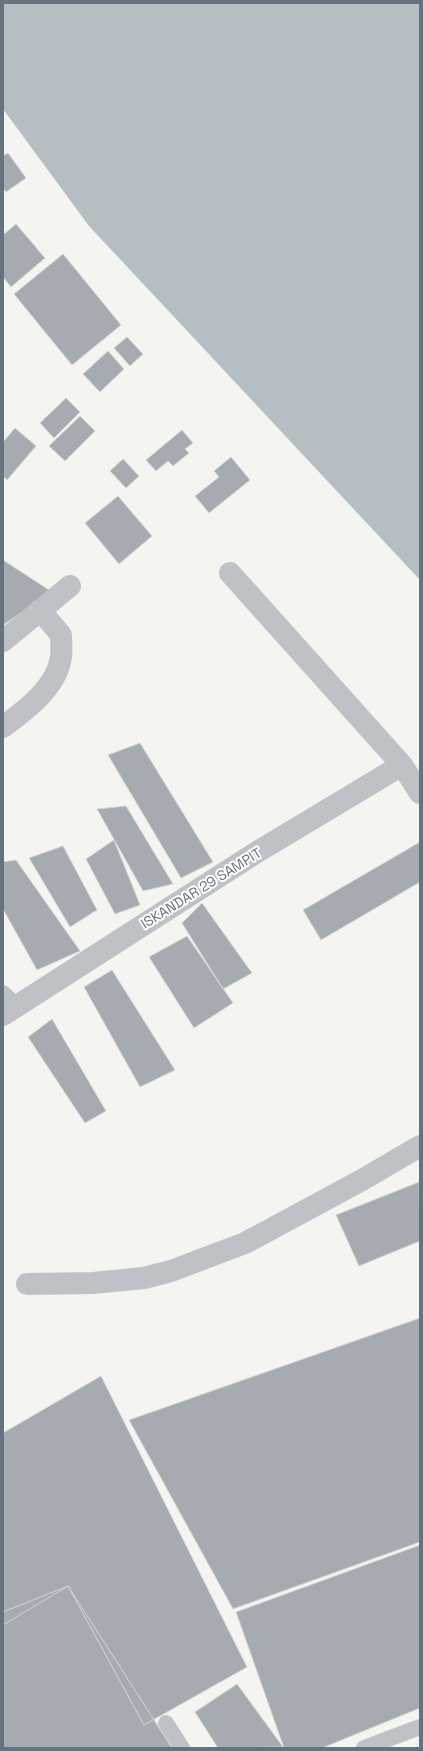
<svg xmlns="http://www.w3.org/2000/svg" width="423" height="1751" viewBox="0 0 423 1751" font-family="'Space Grotesk',sans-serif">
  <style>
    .water { fill: #b5bfc3 }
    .building { fill: #a5abb1; stroke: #d5d6d4 }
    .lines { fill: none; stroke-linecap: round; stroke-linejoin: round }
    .service { stroke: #bec1c5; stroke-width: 16 }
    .minor { stroke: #bec1c5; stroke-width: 22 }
    .labels { text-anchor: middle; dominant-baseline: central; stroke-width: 4; stroke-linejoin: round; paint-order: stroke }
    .street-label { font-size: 14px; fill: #67727f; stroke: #fff }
  </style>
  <rect width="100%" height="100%" fill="#f4f4f1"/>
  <!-- water -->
  <path class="water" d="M3 3H420V580L89 226 3 109Z"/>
  <!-- building -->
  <path class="building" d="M8 153 26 178 6 192 3 188V156Z
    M16 224 45 258 11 287 3 277V235Z
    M63 254 121 325 72 365 14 294Z
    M127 337 143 354 130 366 114 348Z
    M108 351 124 369 100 392 83 374Z
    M66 398 80 412 54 438 40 423Z
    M80 416 95 431 65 461 49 446Z
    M15 428 36 446 7 480 3 476V442Z
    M182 430 193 443 185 449 189 453 173 466 168 461 156 471 146 460Z
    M231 457 250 480 209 513 195 496 219 477 214 471Z
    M123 459 139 476 126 488 110 471Z
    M118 496 152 536 119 564 85 523Z
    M3 560 52 592 3 625Z
    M140 743 213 862 181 878 108 755Z
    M126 806 173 884 143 891 97 809Z
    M114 840 140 905 115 914 86 859Z
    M420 842V882L321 940 303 910Z
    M63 846 97 910 70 927 29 858Z
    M16 860 80 951 37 970 3 909V862Z
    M202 903 252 973 223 989 182 923Z
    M187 936 233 1003 194 1028 149 957Z
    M112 970 175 1070 140 1087 84 987Z
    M52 1019 106 1111 85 1123 28 1037Z
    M419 1182 420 1241 359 1266 336 1215Z
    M420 1318V1542L233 1609 129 1420Z
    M101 1376 247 1667 144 1725 68 1586 3 1625V1433Z
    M420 1545V1708L322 1748H284L236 1612Z
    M68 1586 172 1748H3V1612Z
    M237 1684 283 1747 218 1748 195 1712Z"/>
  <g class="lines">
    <!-- service -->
    <path class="service" d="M3 993 17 1006
      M166 1723 182 1748
      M364 1748 420 1727"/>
    <!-- minor -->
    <path class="minor" d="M230 573 402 765 420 793
      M3 641 70 586
      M3 727C26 710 57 687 61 657 62 650 61 643 61 635L40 610
      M3 1015 257 852 402 765
      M27 1284 93 1283 144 1278 171 1271 245 1243 362 1180 420 1146"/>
  </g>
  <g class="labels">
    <!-- street labels -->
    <g class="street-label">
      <text transform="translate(201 888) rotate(-32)">ISKANDAR 29 SAMPIT</text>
    </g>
  </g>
  <!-- border -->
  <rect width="423" height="1751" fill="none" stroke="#67727f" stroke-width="8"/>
</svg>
